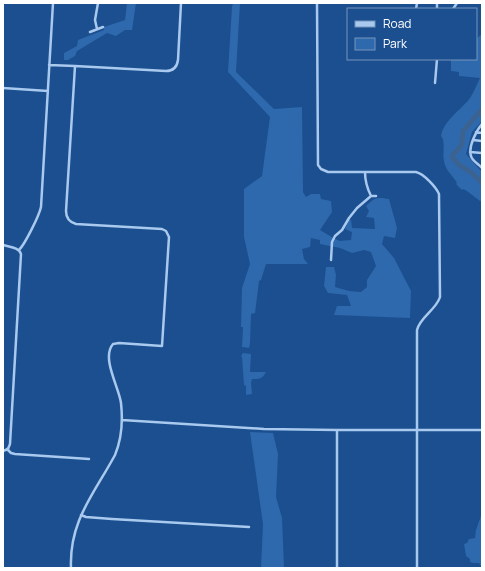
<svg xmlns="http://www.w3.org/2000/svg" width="485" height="571" viewBox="0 0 485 571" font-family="Manrope,sans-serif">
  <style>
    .green { fill: #2e69ad }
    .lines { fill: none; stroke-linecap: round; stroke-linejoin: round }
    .river { stroke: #3c6290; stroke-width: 4.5 }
    .minor { stroke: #a9c9ee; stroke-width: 2.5 }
  </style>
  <rect width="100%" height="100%" fill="#1b4f8f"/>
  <!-- green -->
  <path class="green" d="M127 3H136L132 30H125L116 36 107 33 77 51 75 56 68 60H64V53L77 46 78 40 104 30V27L125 20Z
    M233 3H240L236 72 274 109 302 107 303 192 306 197 311 194H320L321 199 331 201 332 212 320 230 335 239 340 241 351 240 352 232 345 229 349 220H351L352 228 375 229 374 218 366 217 369 211 366 206C375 197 377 197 389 199L397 228 395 238 384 236 382 244 394 258 411 291 410 318 334 315 337 306H351L347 295 328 293 324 286 326 267H334L336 275 335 287 349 291 361 292 367 287V280L376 266 371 252 364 250 352 253 340 248 320 244V240L311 238 310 247 302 249 304 259 308 264H266L261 280 259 281 255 313 251 314 250 344 249 348 242 347 243 327H241L242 288 250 264 244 237V189L262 176 270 117 228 72 232 7Z
    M482 34V121L472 132 466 154 482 172V202C475 198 470 192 463 189L462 190 456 184 457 183C452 174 446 172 444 161 442 153 446 141 441 136 444 120 461 110 470 98 474 92 477 84 480 78L459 76V72L451 71V59H476V39Z
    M243 353 251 354 250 372H266C262 379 260 379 252 379L251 383 252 394 246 395V386L244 385 242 357 241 356Z
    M250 432 273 433 278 454 276 497 282 518 284 568H261L263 524Z
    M482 513V568L479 563H473L470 562V559L466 556 464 544 467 543 469 539 475 538 476 530Z"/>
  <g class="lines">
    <!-- river -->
    <path class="river" d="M482 109 463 131 462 144 458 150 454 153 452 157 459 165 472 173 482 183"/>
    <!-- minor -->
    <path class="minor" d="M317 3 318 165 321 169 328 172H416C424 174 436 187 439 194L440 297C436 310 420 317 417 330V568
      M416 9 417 3
      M437 9V3
      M453 9 457 3
      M97 29 95 20 98 3
      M90 32 103 27
      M49 65 75 66
      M435 83 437 59
      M3 88 48 91
      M482 124C476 131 468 147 471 156 472 161 479 164 482 168
      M476 132 482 133
      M473 140 482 141
      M470 152 482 153
      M365 172C365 181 367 188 371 196
      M3 245C9 247 19 247 21 254L10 444 8 449 3 451
      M19 250C25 244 39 216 41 207L53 3
      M331 260 332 242 335 236 342 230 349 218 357 208 371 196H376
      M122 420 264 429 337 430H482
      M337 430V568
      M7 449 11 453 15 454 89 459
      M81 515 86 517 112 519 249 527
      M71 568C69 521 94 494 115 455 122 438 123 421 121 403 119 387 101 358 113 344L119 343 162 346 169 237 166 231 162 229 76 224C69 222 66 218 66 211L75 66 166 71C173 71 177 67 178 60L181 3"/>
  </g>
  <!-- border -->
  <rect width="485" height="571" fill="none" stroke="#ffffff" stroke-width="8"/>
  <!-- legend -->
  <rect x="347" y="8" width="130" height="52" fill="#1b4f8f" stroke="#7695bc"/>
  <rect x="355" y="21" width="20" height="6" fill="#a9c9ee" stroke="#7695bc"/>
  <text x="383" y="28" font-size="12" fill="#ffffff">Road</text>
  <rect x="355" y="38" width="20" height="12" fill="#2e69ad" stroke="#7695bc"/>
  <text x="383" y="48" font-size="12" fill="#ffffff">Park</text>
</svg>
